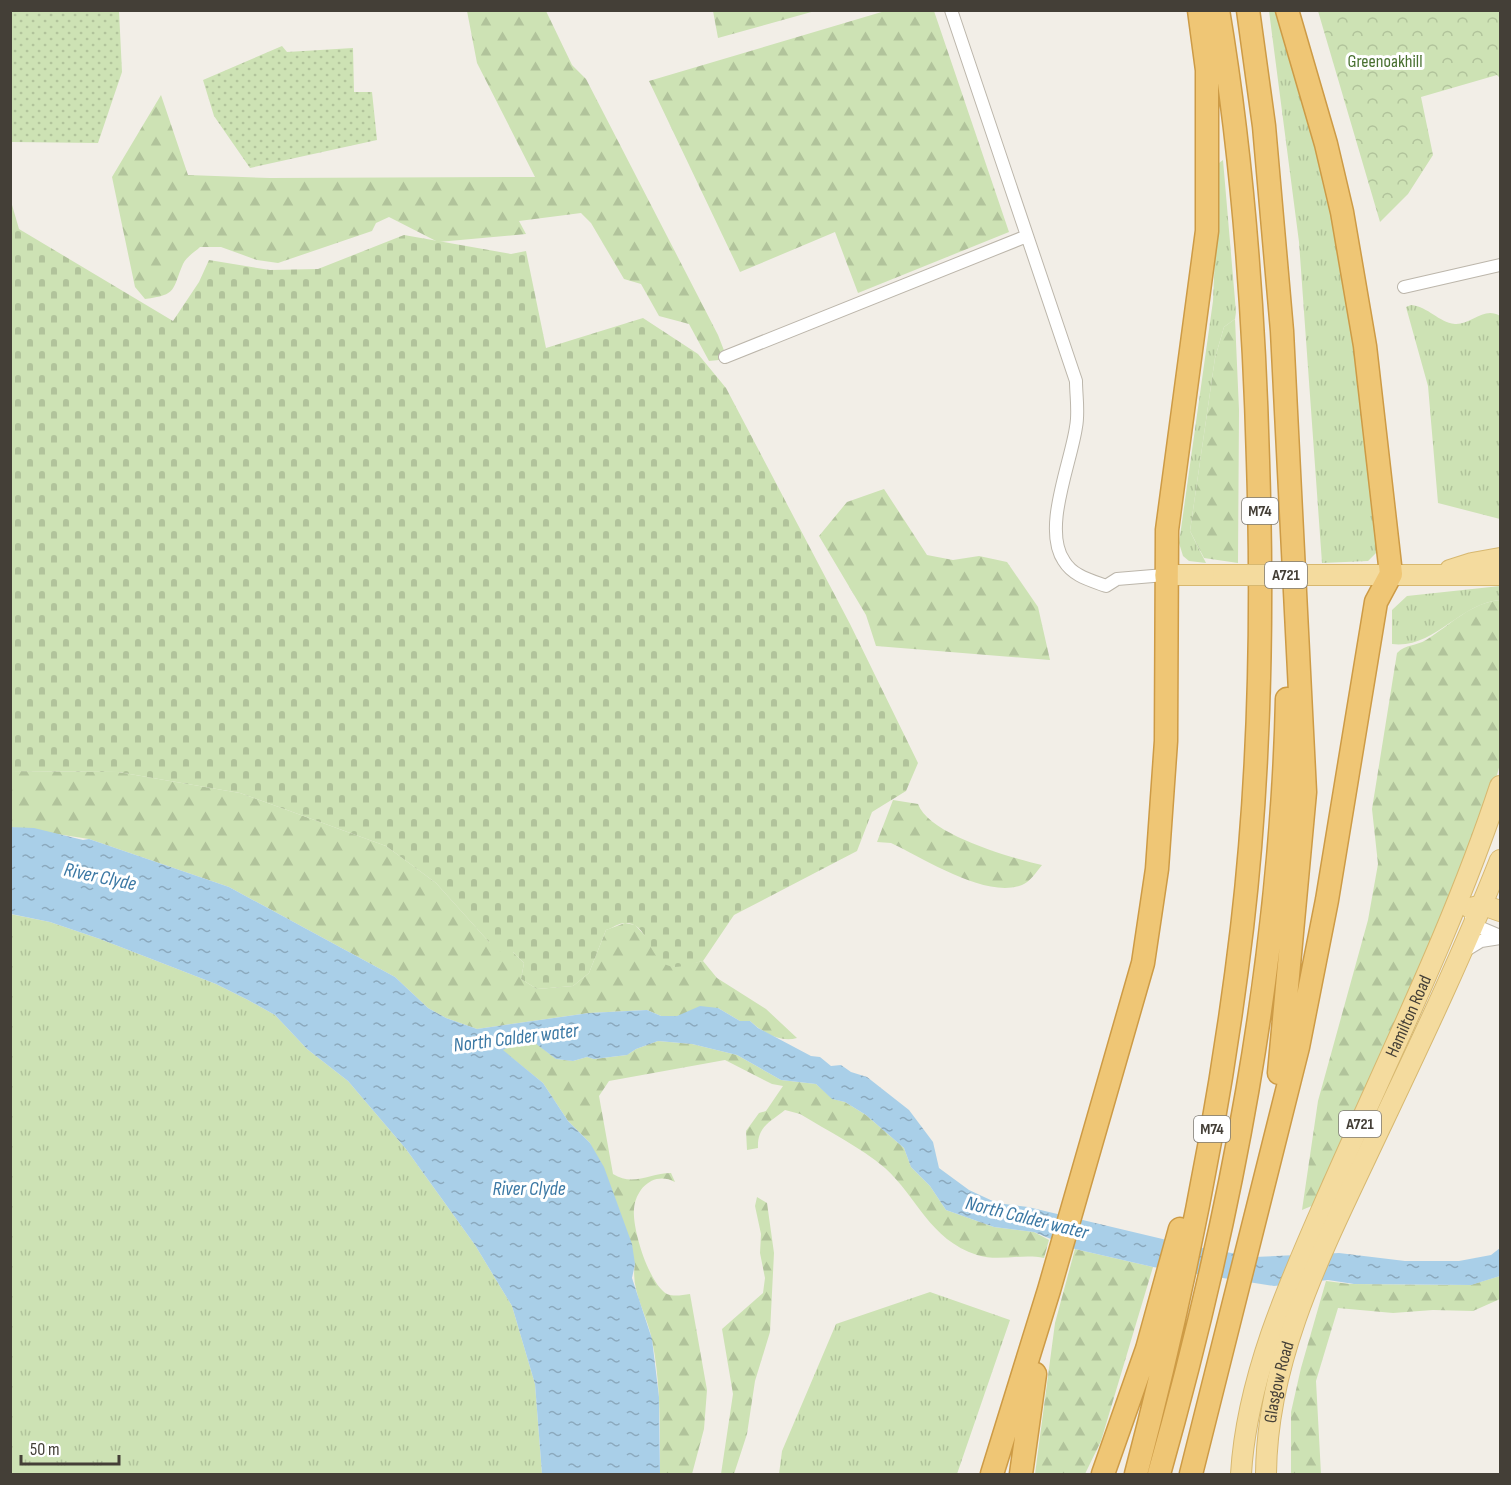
<svg xmlns="http://www.w3.org/2000/svg" width="1511" height="1485" viewBox="0 0 1511 1485" font-family="'Sofia Sans Condensed',sans-serif">
  <style>
    .grass { fill: url(#grass-tufts) }
    .forest { fill: url(#forest-firs) }
    .cemetery { fill: url(#cemetery-stones) }
    .park { fill: url(#park-crowns) }
    .garden { fill: url(#garden-dots) }
    .water { fill: url(#water-ripples) }
    .lines { fill: none; stroke-linecap: round; stroke-linejoin: round }
    .street-casing { stroke: #bcb6ab; stroke-width: 14 }
    .primary-casing { stroke: #d7b870; stroke-width: 22 }
    .highway-casing { stroke: #cd9b46; stroke-width: 25 }
    .street { stroke: #fff; stroke-width: 12 }
    .primary { stroke: #f4db9e; stroke-width: 20 }
    .highway { stroke: #efc675; stroke-width: 22 }
    .primary-bridge-casing { stroke: #d7b870; stroke-width: 22; stroke-linecap: butt }
    .primary-bridge { stroke: #f4db9e; stroke-width: 20 }
    .labels { text-anchor: middle; dominant-baseline: central; stroke-width: 6; stroke-linejoin: round; paint-order: stroke }
    .shield { fill: #fff; stroke: #7c7973; stroke-width: 1.5 }
    .shield-label { font-size: 16px; font-weight: bold; fill: #443f37 }
    .park-label { font-size: 18px; fill: #487030; stroke: #fff }
    .street-label { font-size: 18px; fill: #443f37; stroke: #fff }
    .water-label { font-size: 20px; font-style: italic; fill: #3b78a4; stroke: #fff }
  </style>
  <defs>
    <pattern id="grass-tufts" width="24" height="20" patternUnits="userSpaceOnUse" patternTransform="scale(1.5)"><rect width="24" height="20" fill="#cde2b4"/><path d="M3 7l-1-3M5 7V3M7 7l1-3M15 17l-1-3M17 17v-4M19 17l1-3" fill="none" stroke="#b1c39b"/></pattern>
    <pattern id="forest-firs" width="22" height="20" patternUnits="userSpaceOnUse" patternTransform="scale(1.5)"><rect width="22" height="20" fill="#cde2b4"/><path d="M5 1l3.5 6h-7zM16 11l3.5 6h-7z" fill="#b1c39b"/></pattern>
    <pattern id="cemetery-stones" width="16" height="16" patternUnits="userSpaceOnUse" patternTransform="scale(1.5)"><rect width="16" height="16" fill="#cde2b4"/><path d="M2 7V4a2 2 0 0 1 4 0v3zM10 15v-3a2 2 0 0 1 4 0v3z" fill="#b1c39b"/></pattern>
    <pattern id="park-crowns" width="20" height="18" patternUnits="userSpaceOnUse" patternTransform="scale(1.5)"><rect width="20" height="18" fill="#cde2b4"/><path d="M2 6a3 3 0 1 1 6 0M12 15a3 3 0 1 1 6 0" fill="none" stroke="#b1c39b"/></pattern>
    <pattern id="garden-dots" width="8" height="8" patternUnits="userSpaceOnUse" patternTransform="scale(1.5)"><rect width="8" height="8" fill="#cde2b4"/><path d="M2 2h.1M6 6h.1" fill="none" stroke="#b1c39b" stroke-width="1.8" stroke-linecap="round"/></pattern>
    <pattern id="water-ripples" width="26" height="14" patternUnits="userSpaceOnUse" patternTransform="scale(1.5)"><rect width="26" height="14" fill="#a9cfe8"/><path d="M2 4q2-2 4 0t4 0M15 11q2-2 4 0t4 0" fill="none" stroke="#8ba9bd"/></pattern>
  </defs>
  <rect width="100%" height="100%" fill="#f2eee7"/>
  <!-- grass -->
  <path class="grass" d="M1269 11H1277L1319 145 1352 300 1377 552 1368 561 1322 563 1299 242Z
    M1223 160 1236 312 1235 319 1224 327 1215 358 1190 531 1206 563 1189 561 1183 556 1179 543 1213 301 1219 163Z
    M1411 305C1429 307 1438 322 1455 324 1471 325 1484 306 1500 316V519L1438 503 1428 386 1406 307Z
    M1500 586V600C1458 604 1435 649 1392 644V610L1407 596Z
    M10 914 50 922 100 939 216 984 248 1000 275 1015 307 1049 348 1081 406 1149 475 1245 512 1306 535 1384 542 1474H11Z
    M930 1292 1010 1320 957 1474H779L782 1451 836 1324Z"/>
  <!-- forest -->
  <path class="forest" d="M467 11H546L572 65 586 79 718 335 725 353 719 360 709 361 689 324 659 316 641 284 624 279 591 223 581 213 519 221 526 234 438 242 389 217 376 223 372 231 278 263 257 260 221 247H200C195 252 186 257 183 264 172 289 178 295 145 299L135 287 112 177 161 95 188 175 270 178 535 177 477 63Z
    M713 11V10L815 11 718 38Z
    M885 11H934L1009 232 858 293 835 232 740 272 649 81Z
    M1235 319 1239 410 1238 563 1204 558 1190 531 1215 358 1224 327Z
    M884 489 927 555 953 560 979 556 1007 562 1038 607 1050 660 876 646 866 615 819 536 847 502Z
    M1500 600V764L1485 818 1330 1183 1314 1205 1302 1210 1318 1101 1368 920 1378 864 1372 809 1397 653C1406 644 1416 646 1426 640 1452 624 1470 603 1500 600Z
    M10 771 118 772 240 793 386 846 436 883 489 942 513 952 524 963 521 979 537 989 573 986 589 973 606 930 625 923 635 925 674 967 703 961 717 978 766 1009 797 1038C781 1043 763 1033 750 1021H740L718 1008 677 1016H661L647 1010 589 1013 477 1029 446 1018 428 1008 395 977 229 887 89 839 11 827Z
    M893 800 918 804C929 835 1012 858 1042 865 1037 871 1030 882 1022 885 986 899 925 859 891 843L877 842Z
    M525 1039H531L556 1059 573 1061 587 1057 594 1059 627 1055 636 1049 658 1041 692 1044 737 1055 781 1080 816 1084 833 1099 845 1102 866 1115 904 1148 911 1167 930 1186 946 1210 994 1227 1034 1232 1049 1240 1044 1258C1022 1253 999 1262 977 1255 929 1239 918 1198 885 1168 860 1147 828 1131 800 1114L785 1110C770 1122 757 1127 758 1148L747 1150 746 1131 759 1113 766 1111 783 1086 772 1084 725 1060 609 1081 599 1096 613 1174C633 1187 650 1173 671 1173L675 1182C655 1171 636 1187 634 1209 632 1229 649 1284 667 1294 674 1297 682 1295 690 1294L707 1390 704 1429 692 1474H660C660 1430 661 1384 652 1340 647 1314 630 1290 635 1264L590 1143 568 1121 543 1083 502 1050Z
    M757 1197 767 1203 774 1253 770 1332 755 1381 747 1434 734 1474H721L733 1394 722 1329 763 1293 765 1278 760 1253 761 1234 755 1206Z
    M1075 1249 1153 1267 1101 1441 1085 1474H1035L1055 1323Z
    M1500 1276V1299L1473 1311 1433 1310 1393 1313 1338 1308 1316 1381 1321 1474H1291V1412L1301 1368 1326 1281 1350 1284 1470 1285Z"/>
  <!-- cemetery -->
  <path class="cemetery" d="M10 198 19 229 173 321 199 282 209 260 270 270 318 269 404 235 511 254 526 251 546 348 643 318 698 354 726 388 850 624 918 763 906 791 872 812 857 851 734 915 703 961C695 963 683 967 675 967 648 965 651 926 628 923 619 922 613 928 606 930L589 973 573 986 537 989 521 979 524 963 513 952 502 953 489 942 436 883 386 846 240 793 118 772 11 771Z"/>
  <!-- park -->
  <path class="park" d="M1318 11H1500V78L1497 75 1421 97 1433 155 1408 194 1380 222Z"/>
  <!-- garden -->
  <path class="garden" d="M11 10 119 11 122 72 98 143 11 142Z
    M282 46 287 52 353 48 354 92H372L377 140 250 168 214 116 203 80Z"/>
  <!-- water -->
  <path class="water" d="M10 827 34 828 83 840 89 839 229 887 395 977 428 1008 446 1018 477 1029 589 1013 647 1010 661 1016H677L700 1006 718 1008 740 1021H750L758 1028 811 1056 820 1057 831 1066 841 1065 851 1072 867 1077 909 1110 933 1142 939 1168 969 1190 997 1203 1028 1207 1192 1246 1254 1257 1339 1253 1405 1261H1459L1491 1255 1500 1248V1276L1471 1285 1354 1284 1328 1280 1274 1286 1153 1267 1075 1249 1034 1232 994 1227 946 1210 930 1186 911 1167 904 1148 866 1115 845 1102 832 1099 816 1084 781 1080 737 1055 692 1044 658 1041 636 1049 627 1055 594 1059 587 1057 573 1061 556 1059 531 1040 525 1039 503 1050 543 1083 568 1121 590 1143 604 1167 632 1244 635 1264 632 1278 652 1339 659 1397 660 1474H542L535 1384 512 1306 475 1245 406 1149 348 1081 307 1049 275 1015 248 1000 216 984 100 939 50 922 11 914Z"/>
  <g class="lines">
    <!-- street casing -->
    <g class="street-casing">
      <path id="street" d="M951 10 1076 381C1076 396 1079 412 1076 427 1071 463 1042 529 1064 561 1073 576 1090 580 1106 586L1117 579 1165 575
        M1404 287 1500 265
        M725 357 1027 236
        M1471 919 1474 925 1500 936
        M1463 952 1481 941 1500 938"/>
    </g>
    <!-- primary casing -->
    <g class="primary-casing">
      <g id="primary">
        <path d="M1450 570 1472 563 1500 558"/>
        <path d="M1165 575H1223"/>
        <path d="M1350 575H1500"/>
        <path d="M1470 908 1483 905 1500 911"/>
        <path id="s1" d="M1241 1474C1247 1374 1292 1277 1332 1186 1390 1054 1455 923 1500 786"/>
        <path id="s2" d="M1266 1474C1267 1358 1321 1253 1370 1149 1415 1054 1461 959 1500 860"/>
      </g>
    </g>
    <!-- highway casing -->
    <g class="highway-casing">
      <path id="highway" d="M1248 10 1264 126 1282 331 1305 792 1279 1073
        M992 1474 1049 1290 1143 963 1157 869 1166 741 1167 530 1207 231V70L1199 10
        M1021 1474 1035 1374
        M1103 1474 1147 1349 1180 1229
        M1136 1474C1183 1295 1220 1113 1242 928 1260 774 1263 617 1258 461 1254 311 1243 159 1218 10
        M1159 1474C1230 1222 1281 961 1287 699
        M1191 1474 1298 1047 1327 900 1376 602 1391 574 1365 346 1342 212 1326 144 1287 10"/>
    </g>
    <!-- street -->
    <use href="#street" class="street"/>
    <!-- primary -->
    <use href="#primary" class="primary"/>
    <!-- highway -->
    <use href="#highway" class="highway"/>
    <!-- primary-bridge casing -->
    <g class="primary-bridge-casing">
      <path id="primary-bridge" d="M1223 575H1350"/>
    </g>
    <!-- primary-bridge -->
    <use href="#primary-bridge" class="primary-bridge"/>
  </g>
  <g class="labels">
    <!-- shield labels -->
    <g class="shield">
      <rect x="1242" y="498" width="36" height="26" rx="4.5"/>
      <rect x="1265" y="562" width="42" height="26" rx="4.5"/>
      <rect x="1339" y="1111" width="42" height="26" rx="4.5"/>
      <rect x="1194" y="1116" width="36" height="26" rx="4.5"/>
    </g>
    <g class="shield-label">
      <text x="1260" y="511">M74</text>
      <text x="1286" y="575">A721</text>
      <text x="1360" y="1124">A721</text>
      <text x="1212" y="1129">M74</text>
    </g>
    <!-- park labels -->
    <g class="park-label">
      <text x="1385" y="61">Greenoakhill</text>
    </g>
    <!-- street labels -->
    <g class="street-label">
      <text stroke="none"><textPath href="#s1" startOffset="490">Hamilton Road</textPath></text>
      <text stroke="none"><textPath href="#s2" startOffset="93">Glasgow Road</textPath></text>
    </g>
    <!-- water labels -->
    <g class="water-label">
      <text transform="translate(100 877) rotate(12)">River Clyde</text>
      <text transform="translate(516 1038) rotate(-7)">North Calder water</text>
      <text x="529" y="1189">River Clyde</text>
      <text transform="translate(1027 1218) rotate(14)">North Calder water</text>
    </g>
  </g>
  <!-- border -->
  <rect width="1511" height="1485" fill="none" stroke="#443f37" stroke-width="24"/>
  <!-- scale -->
  <path d="M21 1455v9h98v-9" fill="none" stroke="#443f37" stroke-width="3"/>
  <text x="30" y="1455" font-size="18" fill="#443f37" stroke="#ffffff" stroke-width="4.5" paint-order="stroke">50 m</text>
</svg>
